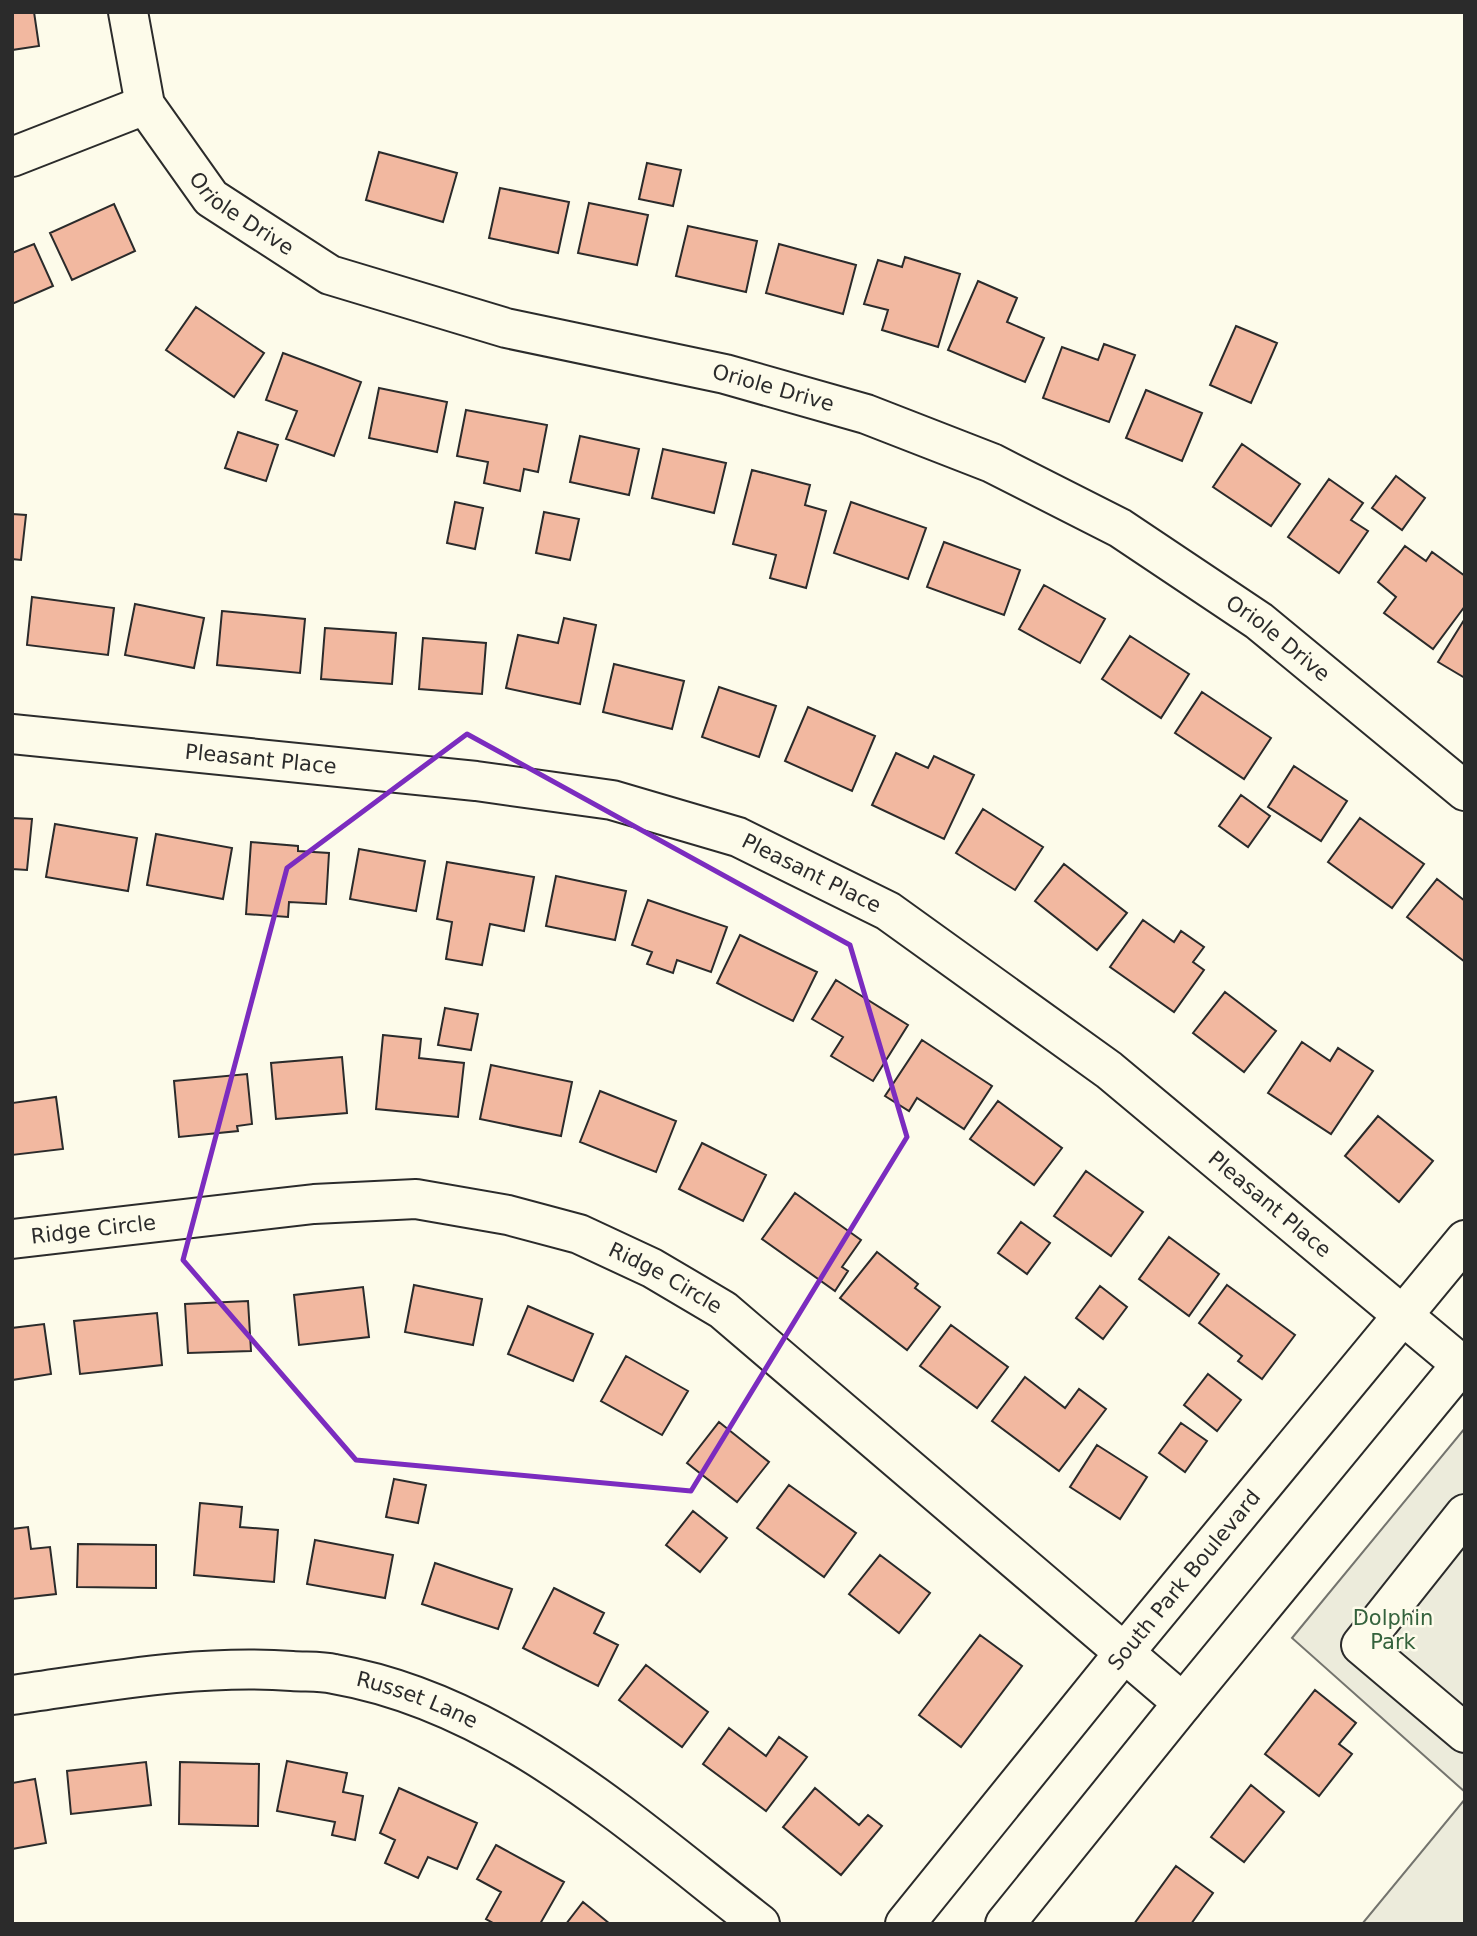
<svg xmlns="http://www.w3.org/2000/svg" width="1477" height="1936" viewBox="0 0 1477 1936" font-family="'DejaVu Sans',sans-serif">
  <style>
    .green { fill: #ecebdb; stroke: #74746e; stroke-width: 2 }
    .building { fill: #f2b8a0; stroke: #2b2b2b; stroke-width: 2 }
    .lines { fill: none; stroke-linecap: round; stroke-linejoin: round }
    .minor-casing { stroke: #2b2b2b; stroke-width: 42 }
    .minor { stroke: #fdfbea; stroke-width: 38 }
    .marked { fill: none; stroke: #7b2cbf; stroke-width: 5; stroke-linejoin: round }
    .labels { text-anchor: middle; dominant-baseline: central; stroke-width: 5; stroke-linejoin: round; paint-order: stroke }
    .street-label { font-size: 21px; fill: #2b2b2b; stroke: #fdfbea }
    .park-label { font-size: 21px; fill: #34623c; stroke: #fdfbea }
  </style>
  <rect width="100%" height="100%" fill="#fdfbea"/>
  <!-- green -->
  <path class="green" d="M1465 1428V1792L1292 1638Z
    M1465 1799V1924H1362Z"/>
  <!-- building -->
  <path class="building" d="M12 12H34L39 46 12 50Z
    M379 152 457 173 443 222 366 200Z
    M647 163 681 170 673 206 639 199Z
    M500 188 569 202 558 253 489 238Z
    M589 203 648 215 637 265 578 253Z
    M114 204 135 251 72 280 50 233Z
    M688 226 757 241 746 292 676 276Z
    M34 244 53 286 12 304V253Z
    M779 244 856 265 843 314 766 293Z
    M905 257 960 274 938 347 882 330 888 310 864 304 878 260 902 267Z
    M978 281 1017 298 1007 322 1044 338 1025 382 948 350Z
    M196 307 264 353 234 397 166 350Z
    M1236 326 1277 343 1251 403 1210 385Z
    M1104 344 1135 355 1109 422 1043 398 1062 347 1098 360Z
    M283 353 361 382 334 456 286 439 297 411 266 400Z
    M379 388 447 402 437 452 369 438Z
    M1146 390 1202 413 1182 461 1126 438Z
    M466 410 547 425 538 472 524 469 520 491 484 483 488 462 457 456Z
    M238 432 278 445 266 481 225 468Z
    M580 436 639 449 629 495 570 482Z
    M1242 444 1300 484 1271 526 1213 487Z
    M663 449 726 463 714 513 652 498Z
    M752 470 810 485 805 505 826 511 806 588 770 578 776 555 733 544Z
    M1396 476 1425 498 1402 530 1372 508Z
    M1329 479 1363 503 1351 520 1368 531 1339 573 1288 537Z
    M455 502 483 508 475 549 447 543Z
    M851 502 926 528 908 579 834 553Z
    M544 512 579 519 570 560 536 553Z
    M12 514 26 515 21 560 12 559Z
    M944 542 1020 570 1004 615 927 587Z
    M1405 546 1426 561 1432 552 1465 576V606L1433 649 1384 613 1396 597 1378 582Z
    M1044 585 1105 619 1080 663 1019 629Z
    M32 597 114 608 108 655 27 645Z
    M135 604 204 618 194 668 125 655Z
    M222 611 305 619 300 673 217 665Z
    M564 618 596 625 580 704 506 688 518 635 558 643Z
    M1464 620 1465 621V678L1438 662Z
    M325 628 396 633 392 684 321 679Z
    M1130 636 1189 674 1161 718 1102 679Z
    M423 638 486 643 482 694 419 689Z
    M614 664 684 681 672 729 603 712Z
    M719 687 776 706 759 757 702 737Z
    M1202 692 1271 738 1244 779 1175 733Z
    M808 707 875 736 852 791 785 761Z
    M896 753 928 768 934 756 974 775 944 839 872 805Z
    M1294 766 1347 801 1321 841 1268 807Z
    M1241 795 1270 816 1248 847 1219 826Z
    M983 809 1043 847 1015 890 956 853Z
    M12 818 32 819 27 870 12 869Z
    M1360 818 1424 864 1392 908 1328 862Z
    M55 824 137 838 128 891 46 877Z
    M156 834 232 848 223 899 147 885Z
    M251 842 298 846V851L329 853 326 904 289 902 288 917 246 914Z
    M359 849 425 861 416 911 350 899Z
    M447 862 534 877 524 931 490 924 482 965 446 959 452 922 437 919Z
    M1064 864 1127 913 1097 950 1035 901Z
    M556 876 626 891 615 940 546 926Z
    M1437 879 1465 901V962L1407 917Z
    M648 900 727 927 711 972 677 960 673 973 647 964 652 952 632 945Z
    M1143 920 1174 942 1181 931 1204 947 1193 962 1204 970 1174 1012 1110 967Z
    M740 935 817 972 793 1021 717 983Z
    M836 980 908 1025 873 1081 831 1056 843 1037 812 1019Z
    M1225 992 1276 1031 1244 1072 1193 1033Z
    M445 1008 478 1014 471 1050 438 1045Z
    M383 1035 421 1039 419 1058 464 1063 458 1117 376 1109Z
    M922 1040 992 1086 964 1129 917 1098 909 1111 885 1096Z
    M1302 1042 1330 1061 1338 1048 1373 1071 1331 1134 1268 1093Z
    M342 1057 347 1113 276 1119 271 1063Z
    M491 1065 572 1082 561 1136 480 1119Z
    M247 1074 252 1124 237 1126 238 1131 179 1137 174 1081Z
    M600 1091 676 1121 656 1172 580 1142Z
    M56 1097 63 1149 12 1155V1103Z
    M998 1101 1062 1148 1034 1185 970 1139Z
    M1378 1116 1433 1161 1399 1202 1345 1156Z
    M702 1143 766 1175 743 1221 679 1189Z
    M1086 1171 1143 1212 1111 1256 1054 1216Z
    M795 1193 861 1240 842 1267 848 1271 835 1291 762 1239Z
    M1021 1222 1050 1243 1027 1274 998 1253Z
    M1169 1237 1219 1274 1189 1316 1139 1279Z
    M877 1252 918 1284 915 1288 940 1307 907 1350 840 1298Z
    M414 1285 482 1299 473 1345 405 1332Z
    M1227 1285 1295 1335 1262 1379 1238 1361 1242 1356 1199 1323Z
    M1100 1286 1127 1307 1103 1339 1076 1318Z
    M363 1287 369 1337 299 1345 294 1295Z
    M248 1301 251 1351 188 1353 185 1304Z
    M528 1306 593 1334 573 1381 508 1354Z
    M157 1313 162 1365 80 1374 74 1321Z
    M44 1324 51 1374 12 1380V1328Z
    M951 1325 1008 1367 977 1408 920 1366Z
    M626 1356 688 1391 662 1435 601 1401Z
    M1208 1374 1241 1400 1217 1431 1184 1405Z
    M1025 1377 1065 1408 1079 1389 1106 1409 1059 1471 992 1421Z
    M719 1422 769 1462 737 1502 687 1463Z
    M1181 1423 1207 1441 1185 1472 1159 1453Z
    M1097 1445 1147 1477 1120 1519 1070 1487Z
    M394 1479 426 1485 418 1523 386 1517Z
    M789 1485 856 1533 824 1577 757 1528Z
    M200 1503 242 1507 240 1527 278 1530 274 1582 194 1575Z
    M693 1511 727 1538 700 1572 666 1545Z
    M28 1527 31 1549 50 1547 56 1594 12 1599V1529Z
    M315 1540 393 1555 385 1598 307 1584Z
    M78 1544 156 1545V1588L77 1587Z
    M880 1555 930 1593 899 1633 849 1594Z
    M435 1563 512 1589 498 1629 422 1604Z
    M554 1588 604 1613 594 1633 618 1645 598 1686 523 1648Z
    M980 1635 1022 1666 961 1747 919 1715Z
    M646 1665 708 1712 682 1747 619 1700Z
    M1315 1690 1356 1723 1339 1744 1352 1754 1319 1796 1265 1754Z
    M729 1728 766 1756 779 1737 807 1757 766 1811 703 1764Z
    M287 1761 347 1773 343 1792 363 1796 355 1840 332 1835 335 1822 277 1811Z
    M146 1762 151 1805 71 1814 67 1771Z
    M180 1762 259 1764 258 1826 179 1824Z
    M35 1779 46 1843 12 1849V1783Z
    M1251 1785 1284 1812 1244 1862 1211 1837Z
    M399 1788 477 1823 457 1869 428 1857 418 1878 385 1863 395 1840 380 1833Z
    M815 1788 859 1825 868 1815 882 1826 841 1875 783 1827Z
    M496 1845 564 1882 540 1924H495L486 1919 501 1892 477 1879Z
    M1176 1866 1213 1893 1191 1924H1134Z
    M583 1902 610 1924H566Z"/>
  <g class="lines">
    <!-- minor casing -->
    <g class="minor-casing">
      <g id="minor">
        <path id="s1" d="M128 12 145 105 211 198 330 275 506 328 725 374 866 414 992 463 1120 528 1259 621 1465 791"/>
        <path d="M12 157 145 105"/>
        <path id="s2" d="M12 734 476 781 612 800 738 837 888 911 1109 1070 1461 1364"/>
        <path id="s3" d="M12 1239 314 1204 416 1199 508 1215 579 1234 652 1268 723 1310 1183 1703"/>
        <path d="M1465 1514 1361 1645 1465 1733"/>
        <path id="s4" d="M12 1695C105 1682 198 1664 292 1671 306 1672 321 1671 334 1674 501 1703 631 1824 760 1924"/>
        <path id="s5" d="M905 1924 1124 1653 1465 1240"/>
        <path d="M1005 1924 1183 1703 1465 1360"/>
      </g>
    </g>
    <!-- minor -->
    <use href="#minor" class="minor"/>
  </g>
  <!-- marked area -->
  <path class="marked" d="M467 734 850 945 907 1137 691 1491 356 1460 183 1260 287 868Z"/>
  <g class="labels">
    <!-- street labels -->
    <g class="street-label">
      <text stroke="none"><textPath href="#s1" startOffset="242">Oriole Drive</textPath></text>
      <text stroke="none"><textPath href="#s1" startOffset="808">Oriole Drive</textPath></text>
      <text stroke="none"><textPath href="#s1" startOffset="1376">Oriole Drive</textPath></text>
      <text stroke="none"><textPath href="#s2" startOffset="250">Pleasant Place</textPath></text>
      <text stroke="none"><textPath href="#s2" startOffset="817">Pleasant Place</textPath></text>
      <text stroke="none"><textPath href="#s2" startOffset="1384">Pleasant Place</textPath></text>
      <text stroke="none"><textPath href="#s3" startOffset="82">Ridge Circle</textPath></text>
      <text stroke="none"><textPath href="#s3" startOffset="670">Ridge Circle</textPath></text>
      <text stroke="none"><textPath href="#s5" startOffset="443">South Park Boulevard</textPath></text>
      <text stroke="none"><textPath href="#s4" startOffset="411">Russet Lane</textPath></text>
    </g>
    <!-- park labels -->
    <g class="park-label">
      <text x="1393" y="1618">Dolphin<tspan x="1393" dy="24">Park</tspan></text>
    </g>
  </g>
  <!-- border -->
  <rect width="1477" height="1936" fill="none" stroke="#2b2b2b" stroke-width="28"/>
</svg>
